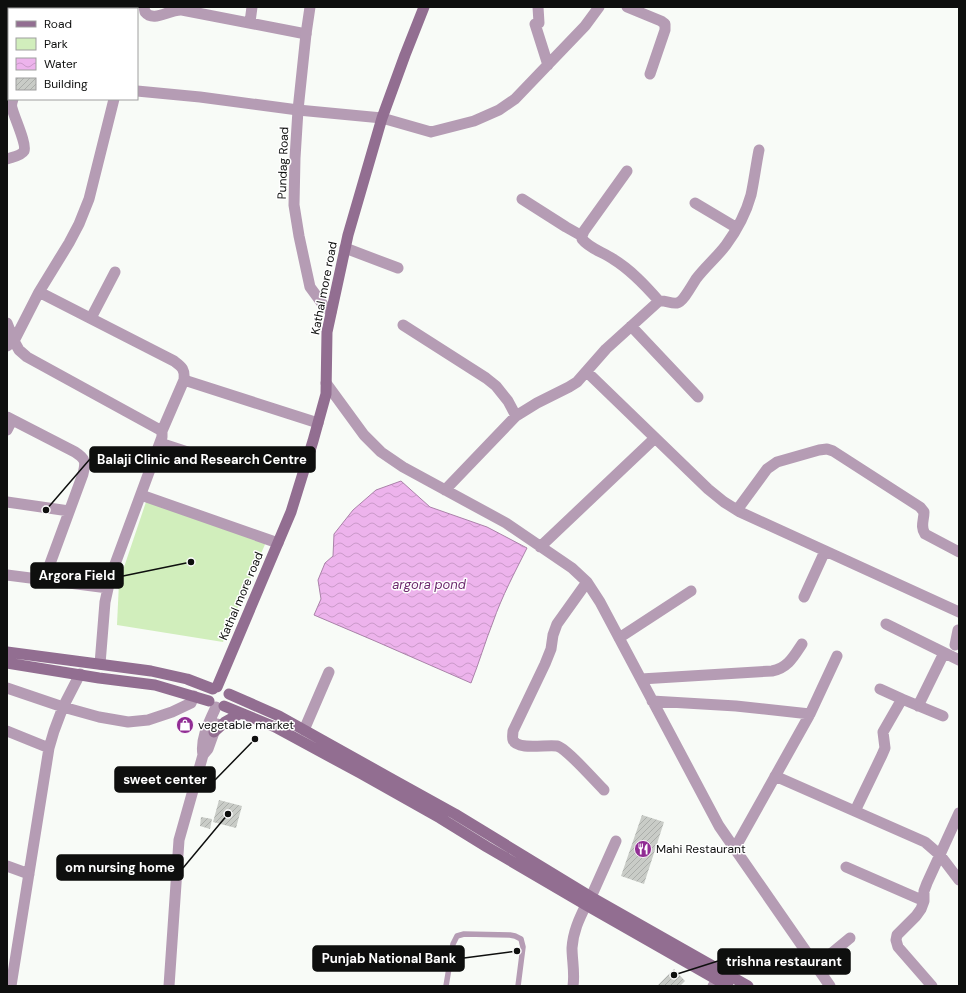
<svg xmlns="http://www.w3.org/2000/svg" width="966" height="993" viewBox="0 0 966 993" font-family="'DM Sans',sans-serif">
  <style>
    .park { fill: #d1eebc }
    .water { fill: url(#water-waves); stroke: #aa82a9 }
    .building { fill: url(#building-hatch) }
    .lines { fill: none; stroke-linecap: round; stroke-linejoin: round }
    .service { stroke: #b59cb4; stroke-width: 5.5 }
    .minor { stroke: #b59cb4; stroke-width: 11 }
    .tertiary { stroke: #b59cb4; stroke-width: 11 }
    .secondary { stroke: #926e91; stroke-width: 11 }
    .labels { text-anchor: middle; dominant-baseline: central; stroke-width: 3; stroke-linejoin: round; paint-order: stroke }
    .street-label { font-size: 12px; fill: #0e0f0e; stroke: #fff }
    .poi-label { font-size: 12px; fill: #0e0f0e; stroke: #fff; text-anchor: start }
    .water-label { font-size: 13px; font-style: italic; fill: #6c2a6d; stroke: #fff }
    .leader { fill: none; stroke: #0e0f0e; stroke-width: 1.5 }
    .callout-dot { fill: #0e0f0e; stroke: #fff; stroke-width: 1.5 }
    .callout { fill: #0e0f0e; stroke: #0e0f0e; stroke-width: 1.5 }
    .callout-label { font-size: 13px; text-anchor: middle; font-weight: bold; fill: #fff }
  </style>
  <defs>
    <pattern id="water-waves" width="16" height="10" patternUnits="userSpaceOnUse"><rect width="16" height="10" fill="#edb3ec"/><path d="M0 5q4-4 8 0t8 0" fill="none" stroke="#ca99c9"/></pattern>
    <pattern id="building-hatch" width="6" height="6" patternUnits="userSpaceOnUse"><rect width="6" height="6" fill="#c9ccc7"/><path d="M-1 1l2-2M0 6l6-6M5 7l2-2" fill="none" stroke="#abaeaa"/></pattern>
  </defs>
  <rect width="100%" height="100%" fill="#f8fbf7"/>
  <!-- park -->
  <path class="park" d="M148 496 266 542 223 642 117 625 119 582Z"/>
  <!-- water -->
  <path class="water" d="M401 481 430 507 487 527 527 548C515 572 502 596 493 622 485 642 479 663 471 683L375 641 314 615 321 599 318 580 325 563 333 556 334 534 353 510 376 490Z"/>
  <!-- building -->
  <path class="building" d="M219 800 242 806 236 828 213 822Z
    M642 815 664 822 644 884 621 876Z
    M201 817 212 819 210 829 200 826Z
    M674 969 685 981 680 986H657Z"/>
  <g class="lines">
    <!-- service -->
    <path class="service" d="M446 986 453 944 457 936 464 934 510 935 515 936 521 939 523 947 518 986"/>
    <!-- minor -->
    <path class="minor" d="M144 7 145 12C154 23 169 9 182 10L306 34
      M538 7 539 23
      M627 7 661 21 665 24V30L650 74
      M250 22 252 7
      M535 24 548 65
      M137 91 200 97 298 110 382 118 431 132 474 121 499 110 515 99 585 26 599 7
      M7 159C12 157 21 156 24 151 27 144 14 117 12 108 11 105 12 102 13 99
      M627 171 584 231 582 236V239C590 249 603 252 613 259 631 270 645 285 659 301
      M522 199 566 227 582 236
      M695 203 737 228
      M345 248 398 268
      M39 292 174 361C182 367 185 369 184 380L162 431
      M91 318 115 272
      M7 323 14 341 19 350 27 357 162 431V437L111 575 105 602 100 664
      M403 325 486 378 496 386 508 401 516 416
      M631 326 698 397
      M7 346 14 341 39 292 69 243 79 224 89 199 114 99
      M587 372 708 489 724 502 740 512 959 612
      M184 380 318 423
      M326 383 364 435 381 452 403 467 506 523 572 568 587 582 600 602 719 826 830 986
      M7 417 75 452C86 459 86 462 83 474L44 580
      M7 430 12 420
      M160 443 209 459
      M445 490 516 416 537 403 569 387 577 382 606 349 659 301C665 300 671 304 677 303 683 302 692 285 696 279 705 267 717 257 726 245 737 230 746 213 751 195 754 181 756 165 759 150
      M141 495 278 543
      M7 502 69 511
      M737 510 767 469 777 462 819 450 827 449 833 451 920 507 924 512C924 520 920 527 925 534L959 552
      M540 547 655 438
      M7 575 108 588
      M587 582 557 624 553 635 551 649 545 664 513 731C513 733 512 738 513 740 518 751 547 744 557 746 566 748 595 781 604 790
      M804 597 825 551
      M886 624 959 660
      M619 638 691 591
      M955 645 958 630
      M641 679 772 671C788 668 794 656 802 644
      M7 688 63 707 99 717 128 722 148 720 172 712 191 703 194 696
      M902 699 943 716
      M652 701 736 706 810 714
      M918 706 944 653
      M304 730 329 672
      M7 731 49 748
      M775 776 925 842 940 855 959 880
      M855 811 882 755 885 748 883 732 902 699 880 689
      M735 848 810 714 837 656
      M7 866 29 874
      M846 867 924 901
      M591 897 616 841
      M816 966 850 938
      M11 986 49 748 54 731 63 707 80 674
      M573 986C575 973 572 960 572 948 573 932 579 919 586 905
      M713 986 718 980
      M932 986 898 947 896 940 897 935 916 916 921 909 924 901V891L927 883 959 813"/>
    <!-- tertiary -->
    <path class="tertiary" d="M310 7 306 34 298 110 295 158 294 205 299 236 310 287 324 306 331 312
      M203 755 208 749 217 724
      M169 986 179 840 203 755C200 739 209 722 216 707"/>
    <!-- secondary -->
    <path class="secondary" d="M7 652 151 671 187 679 213 689
      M7 663 99 678 155 685 209 701
      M217 687 291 512 313 441 326 394 327 332 348 235 382 118 405 55 424 7
      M229 694 279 716 390 778 455 814 591 897 748 986
      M224 706 275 727 360 773 440 818 487 847 586 905 728 986
      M214 732 225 722 241 713"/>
  </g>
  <!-- icons -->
  <defs>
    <g id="shop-disc" transform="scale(0.9)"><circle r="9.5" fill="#912d94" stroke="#fff"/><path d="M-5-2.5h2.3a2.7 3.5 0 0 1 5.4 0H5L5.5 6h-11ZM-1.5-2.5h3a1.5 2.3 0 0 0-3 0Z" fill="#fff"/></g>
    <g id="restaurant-disc" transform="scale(0.9)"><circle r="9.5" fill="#912d94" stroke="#fff"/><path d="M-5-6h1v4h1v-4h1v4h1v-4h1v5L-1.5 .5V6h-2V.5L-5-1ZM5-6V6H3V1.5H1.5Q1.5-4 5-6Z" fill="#fff"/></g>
  </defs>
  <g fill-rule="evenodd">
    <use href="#shop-disc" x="185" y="725"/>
    <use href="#restaurant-disc" x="643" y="849"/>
  </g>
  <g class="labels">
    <!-- street labels -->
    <g class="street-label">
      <text transform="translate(283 163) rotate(-88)">Pundag Road</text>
      <text transform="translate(324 288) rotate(-79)">Kathal more road</text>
      <text transform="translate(241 596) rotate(-67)">Kathal more road</text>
    </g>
    <!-- poi labels -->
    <g class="poi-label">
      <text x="198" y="725">vegetable market</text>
      <text x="656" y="849">Mahi Restaurant</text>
    </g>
    <!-- water labels -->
    <g class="water-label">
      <text x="429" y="584">argora pond</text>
    </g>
  </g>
  <!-- callouts -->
  <path class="leader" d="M46 510L90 459M191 562L123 576M255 739L215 780M228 814L183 868M517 951L464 958M674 975L718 961"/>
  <g class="callout-dot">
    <circle cx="46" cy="510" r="4"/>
    <circle cx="191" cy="562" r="4"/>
    <circle cx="255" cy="739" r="4"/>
    <circle cx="228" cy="814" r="4"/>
    <circle cx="517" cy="951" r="4"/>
    <circle cx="674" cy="975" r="4"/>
  </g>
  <g class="callout">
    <rect x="90" y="447" width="225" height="25" rx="4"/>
    <rect x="31" y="563" width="92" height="25" rx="4"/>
    <rect x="115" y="767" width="100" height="25" rx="4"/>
    <rect x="57" y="855" width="126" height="25" rx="4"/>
    <rect x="313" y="946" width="151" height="25" rx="4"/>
    <rect x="718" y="949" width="132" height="25" rx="4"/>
  </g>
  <g class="callout-label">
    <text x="202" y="464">Balaji Clinic and Research Centre</text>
    <text x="77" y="580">Argora Field</text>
    <text x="165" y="784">sweet center</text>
    <text x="120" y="872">om nursing home</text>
    <text x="389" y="963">Punjab National Bank</text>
    <text x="784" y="966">trishna restaurant</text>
  </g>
  <!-- border -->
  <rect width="966" height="993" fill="none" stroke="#0e0f0e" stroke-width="16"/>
  <!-- legend -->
  <rect x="8" y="8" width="130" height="92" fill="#ffffff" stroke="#9f9f9f"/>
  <rect x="16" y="21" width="20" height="6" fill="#926e91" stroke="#9f9f9f"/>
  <text x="44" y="28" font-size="12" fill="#0e0f0e">Road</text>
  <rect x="16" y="38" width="20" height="12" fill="#d1eebc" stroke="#9f9f9f"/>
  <text x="44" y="48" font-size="12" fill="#0e0f0e">Park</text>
  <rect x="16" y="58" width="20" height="12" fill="url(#water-waves)" stroke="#9f9f9f"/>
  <text x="44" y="68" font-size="12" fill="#0e0f0e">Water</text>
  <rect x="16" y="78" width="20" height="12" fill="url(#building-hatch)" stroke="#9f9f9f"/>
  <text x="44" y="88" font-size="12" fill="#0e0f0e">Building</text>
</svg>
